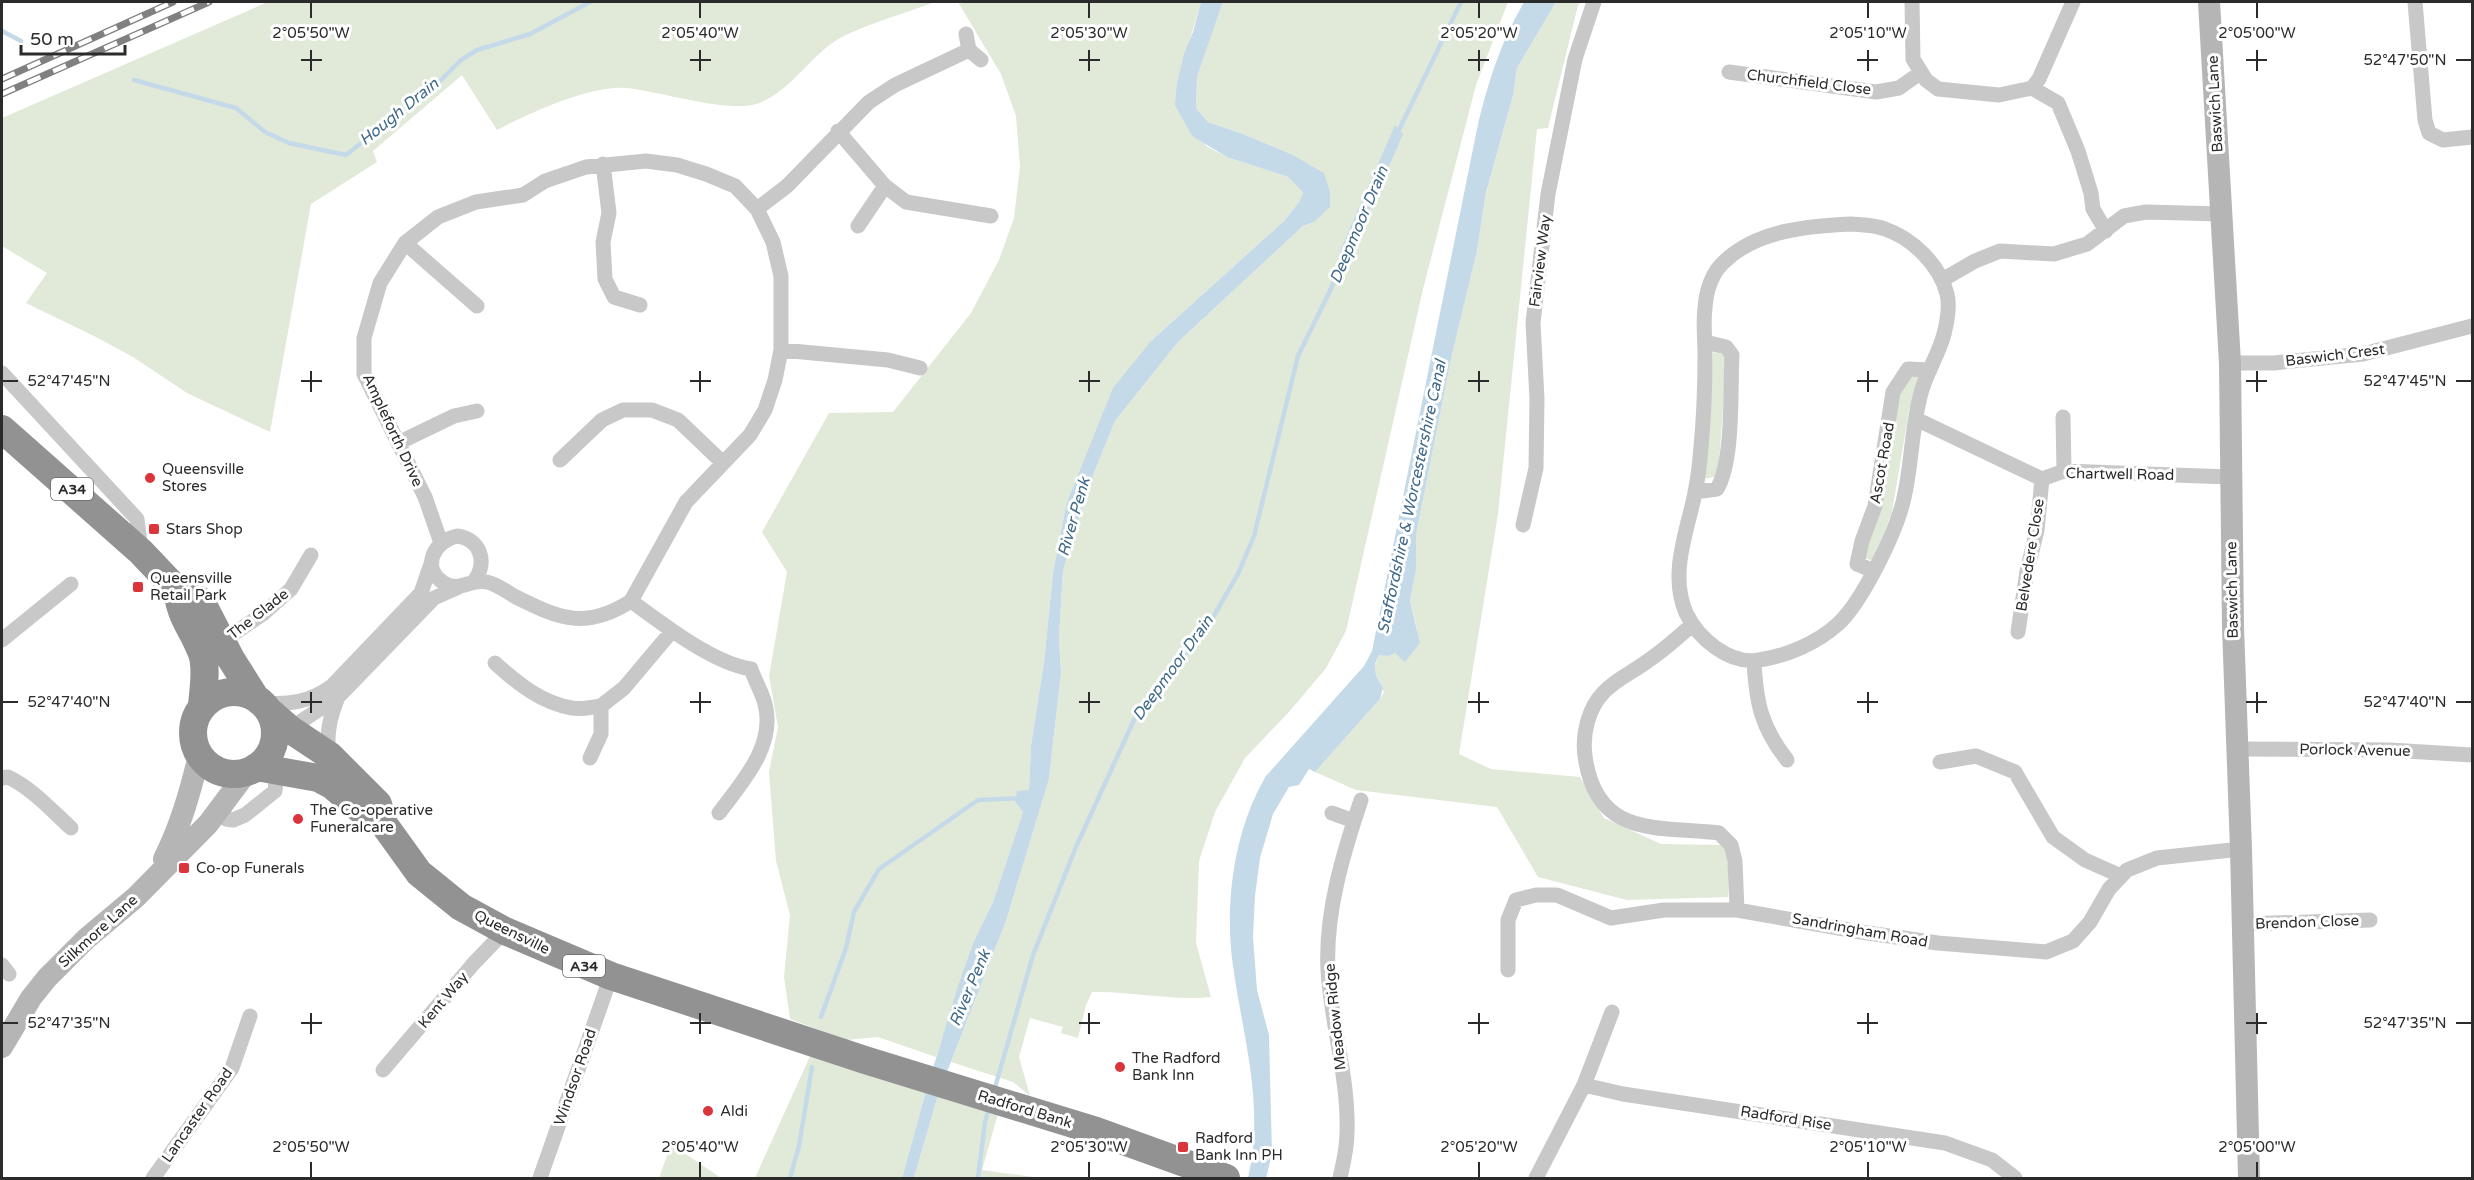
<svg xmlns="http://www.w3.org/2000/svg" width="2474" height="1180" viewBox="0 0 2474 1180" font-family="'Varela Round',sans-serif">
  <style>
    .green { fill: #e1e9d9 }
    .water { fill: #c5dae8 }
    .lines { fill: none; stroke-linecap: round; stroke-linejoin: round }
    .stream { stroke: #c5dae8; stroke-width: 4.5 }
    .street { stroke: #c8c8c8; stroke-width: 15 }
    .secondary { stroke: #b5b5b5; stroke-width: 22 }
    .highway { stroke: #929292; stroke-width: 28 }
    .rail-casing { stroke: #808080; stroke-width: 7 }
    .rail { stroke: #fff; stroke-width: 4.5; stroke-dasharray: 14; stroke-linecap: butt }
    .ticks { fill: none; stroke: #2b2b2b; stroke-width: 2 }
    .poi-dot { fill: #dc343b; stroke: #fff; stroke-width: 2 }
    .labels { text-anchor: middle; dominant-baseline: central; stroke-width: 6; stroke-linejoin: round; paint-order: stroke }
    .shield { fill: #fff; stroke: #6b6b6b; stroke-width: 1.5 }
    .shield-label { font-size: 14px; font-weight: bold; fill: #2b2b2b }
    .street-label { font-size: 15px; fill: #2b2b2b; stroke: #fff }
    .poi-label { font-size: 15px; fill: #2b2b2b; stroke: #fff; text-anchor: start }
    .water-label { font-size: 16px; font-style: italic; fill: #3e6989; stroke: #fff }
    .ticks-label { font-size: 15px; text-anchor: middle; fill: #2b2b2b; stroke: #fff; stroke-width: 6; stroke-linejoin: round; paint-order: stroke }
  </style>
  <rect width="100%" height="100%" fill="#fff"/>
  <!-- green -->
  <path class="green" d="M268 2H935C906 13 869 23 842 37 810 54 791 93 756 104 728 113 658 91 626 88 591 85 529 113 497 130L462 75 373 151 377 162 311 204 270 432 187 393 133 357 96 337 26 303 47 273 2 246V118Z
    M958 2H1201L1177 83 1206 146 1227 157 1288 177 1303 191 1299 202 1284 221 1151 341 1066 505 1053 573 1044 662 1031 745 1029 791 1015 802 1023 812 993 902 974 941 936 1057 878 1037 846 1040 790 1019 784 977 790 915 776 861 769 772 778 727 769 676 787 572 762 532 829 413 893 412 971 313 999 260 1014 218 1020 166 1016 116 1001 74Z
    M1223 2H1508L1476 85 1423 289 1346 631 1326 668 1289 712 1245 758 1215 812 1199 861 1196 943 1211 997C1171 1001 1132 991 1092 992L1086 1005 1078 1038 1061 1033 1063 1027 1030 1018 1019 1057 1030 1096 1013 1082 951 1062 1006 921 1049 779 1061 673 1059 638 1063 571 1089 485 1115 421 1178 342 1303 226 1314 222 1291 154 1243 134 1208 122 1196 108 1197 77Z
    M1556 2H1581L1578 5 1548 128 1537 129 1498 514 1459 754 1491 769 1580 777 1604 818 1661 844 1724 845 1729 870 1728 897 1627 900 1538 877 1497 807 1356 790 1315 772 1380 699 1384 692 1374 669 1379 654 1389 656 1395 653 1400 656 1417 629 1410 601 1416 570V535L1451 359 1477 251 1486 194 1513 96 1517 68Z
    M1713 352 1727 355 1718 476 1704 479Z
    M1920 375 1909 411 1892 512 1873 561 1864 558 1896 400 1907 377Z
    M811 1054 926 1091 902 1178H755Z
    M938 1095 998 1114 982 1170 1041 1178H914Z
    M671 1144 721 1178H659Z"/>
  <!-- water -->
  <path class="water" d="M1201 2H1223L1197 77 1196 108 1208 122 1243 134 1291 154 1324 173 1330 191V207L1314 222 1303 226 1178 342 1115 421 1089 485 1063 571 1059 638 1061 673 1049 779 1006 921 938 1095 914 1178H902L926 1091 959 983 974 941 993 902 1023 812 1015 802 1017 791 1029 790 1031 745 1044 662 1053 573 1066 505 1113 388 1151 341 1284 221 1299 202 1303 192 1288 177 1227 157 1192 136 1175 105 1177 83 1184 54 1193 32Z
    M1524 2H1556L1517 68 1513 96 1486 193 1477 251 1451 359 1416 535V570L1410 601 1420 643 1405 662 1395 653 1389 656 1379 655C1371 669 1376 675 1383 688L1380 699 1315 772 1309 769 1299 785 1289 787 1273 814 1260 858 1255 896 1253 937 1257 990 1269 1035 1272 1154 1266 1178H1248C1265 1105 1243 1038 1233 966 1224 904 1234 830 1266 776L1364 666 1372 651 1478 124C1490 76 1500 45 1524 2Z
    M1395 125 1403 134 1349 257 1340 251Z"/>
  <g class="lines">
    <!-- stream -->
    <path class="stream" d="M2 31 21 41
      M134 80 236 108 265 132 289 143 346 155 440 81 461 60 477 50 530 34 590 2
      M1397 134 1461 2
      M821 1017 846 948 854 912 879 869 978 800 1021 798
      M994 1091 1033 955 1076 847 1139 709 1160 688 1212 619 1238 574 1254 536 1298 356 1329 293 1348 249
      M790 1178 799 1146 812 1067
      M978 1178 985 1122 989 1108"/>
    <!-- street -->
    <path class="street" d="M1912 2 1913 59 1926 80 1938 89 1999 95 2032 88 2039 79 2073 2
      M2415 2 2425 120 2429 133 2443 140 2472 137
      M966 34 969 50 981 60
      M1729 72 1876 92 1899 88 1920 73
      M2032 88 2058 103 2078 151 2091 193 2093 209 2106 231
      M838 131 885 186 906 202 991 216
      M603 164 609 213 603 242 605 279 614 297 640 305
      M757 209 787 186 869 102 895 85 969 50
      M1851 224C1862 225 1875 225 1885 229 1912 238 1940 265 1947 294 1950 305 1947 323 1944 334 1939 354 1926 373 1921 393 1911 429 1912 467 1903 502 1895 534 1862 602 1838 624 1817 643 1787 656 1759 660 1729 665 1698 638 1686 613 1669 574 1687 532 1695 493 1698 478 1700 462 1701 447 1704 416 1705 385 1705 354 1705 339 1703 323 1705 308 1706 291 1712 272 1725 261 1757 230 1809 226 1851 224Z
      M858 226 885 186
      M405 243 477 306
      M1942 280 1975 261 2000 251 2054 254 2087 244 2124 216 2146 212 2221 214
      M781 350 888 360 920 368
      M2230 363H2274L2363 354 2472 326
      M2 373 137 519 141 550
      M2063 417 2064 471
      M1916 419 2042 479 2064 471 2230 477
      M398 443 454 416 477 411
      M560 460 602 420 623 410H652L678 420 723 463
      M1695 492 1717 489C1734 460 1730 390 1732 355L1726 347 1705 342
      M1523 525 1536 468 1537 399 1533 323 1548 194 1575 59 1594 2
      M441 543 425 497 364 374V338L380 283 405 243 438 217 476 202 523 195 545 181 586 167 646 161 677 165 706 174 735 186 757 209 773 242 781 276V350L775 380 765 410 750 435 686 502 631 601C586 630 560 619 516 597 507 592 497 584 487 582 470 578 460 593 444 583 420 568 434 541 457 536 481 539 487 562 475 580
      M1874 571 1857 564 1862 541 1875 506 1893 392 1908 369 1930 370
      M631 601C663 624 712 663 751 669 755 681 762 692 765 704 776 746 742 782 719 813
      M1692 625C1678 637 1664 650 1649 660 1635 671 1616 679 1604 692 1588 708 1582 735 1585 756 1596 838 1657 826 1719 833L1731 845 1735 861 1737 910
      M2018 632 2027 571 2037 530 2042 479
      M2 640 71 584
      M223 641 264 613 291 589 311 555
      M1754 661C1756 702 1761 727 1787 760
      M495 663C518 684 542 703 572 708 581 710 592 707 601 706
      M263 703C289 705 310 702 332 686L421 593 432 561
      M601 706 624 688 672 631
      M2238 749 2390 750 2472 755
      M271 751 297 724 338 697 434 598 459 587
      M329 755C326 733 330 717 338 697
      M590 758 601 734V706
      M1940 762 1976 756 2015 772 2053 837 2085 860 2121 876
      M2 778 8 777C33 789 51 810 71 828
      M222 807 226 819 233 820 245 815 275 791 276 781 267 770
      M1332 813 1354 821
      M2243 924 2370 920
      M2 965 9 974
      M1508 970V920L1516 900 1536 895H1557L1611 918 1664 910H1737L1861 932 1938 943 2046 952 2073 941 2090 922 2109 889 2127 870 2157 858 2241 849
      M383 1070 474 963 505 931
      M1584 1085 1623 1094 1945 1143 1992 1160 2015 1178
      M153 1178 232 1068 250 1016
      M540 1178 611 976
      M1340 1178C1343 1164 1347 1149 1347 1133 1349 1079 1331 1024 1328 970 1325 913 1343 854 1361 800
      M1536 1178 1584 1085 1612 1012"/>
    <!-- secondary -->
    <path class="secondary" d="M2209 2 2230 363 2233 627 2241 849 2249 1178
      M164 859C181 825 190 792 199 756
      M2 1047 31 998 47 978 86 939 136 897 208 824 247 772"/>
    <!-- highway -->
    <path class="highway" d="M2 429 141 552 177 590 201 601 231 659 255 697
      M177 590C181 619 191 626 201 651 208 666 203 690 202 706
      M193 733a41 41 0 1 1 82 0a41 41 0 1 1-82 0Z
      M268 710 291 730 330 756 378 804 383 823 419 873 461 907 505 931 611 976 865 1060 1096 1131 1226 1178
      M256 767 318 778 333 786 361 810"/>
    <!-- rail casing -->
    <g class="rail-casing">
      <path id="rail" d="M2 79 173 2
        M2 94 209 2"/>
    </g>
    <!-- rail -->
    <use href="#rail" class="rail"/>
  </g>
  <!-- ticks -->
  <path class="ticks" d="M311 3V18M700 3V18M1089 3V18M1479 3V18M1868 3V18M2257 3V18M311 50V71M700 50V71M1089 50V71M1479 50V71M1868 50V71M2257 50V71M301 60H322M690 60H711M1079 60H1100M1468 60H1489M1857 60H1878M2246 60H2267M2456 60H2471M311 371V392M700 371V392M1089 371V392M1479 371V392M1868 371V392M2257 371V392M3 381H18M301 381H322M690 381H711M1079 381H1100M1468 381H1489M1857 381H1878M2246 381H2267M2456 381H2471M311 692V713M700 692V713M1089 692V713M1479 692V713M1868 692V713M2257 692V713M3 702H18M301 702H322M690 702H711M1079 702H1100M1468 702H1489M1857 702H1878M2246 702H2267M2456 702H2471M311 1013V1034M700 1013V1034M1089 1013V1034M1479 1013V1034M1868 1013V1034M2257 1013V1034M3 1023H18M301 1023H322M690 1023H711M1079 1023H1100M1468 1023H1489M1857 1023H1878M2246 1023H2267M2456 1023H2471M311 1162V1177M700 1162V1177M1089 1162V1177M1479 1162V1177M1868 1162V1177M2257 1162V1177"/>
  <!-- markers -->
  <g class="poi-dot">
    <circle cx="150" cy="478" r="6"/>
    <rect x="148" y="523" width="12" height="12" rx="3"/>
    <rect x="132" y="581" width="12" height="12" rx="3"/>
    <circle cx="298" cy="819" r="6"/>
    <rect x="178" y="862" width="12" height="12" rx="3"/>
    <circle cx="1120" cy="1067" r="6"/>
    <circle cx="708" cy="1111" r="6"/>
    <rect x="1177" y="1141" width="12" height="12" rx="3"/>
  </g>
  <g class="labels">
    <!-- shield labels -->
    <g class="shield">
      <rect x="51" y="478" width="42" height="22" rx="4.5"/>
      <rect x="563" y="955" width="42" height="22" rx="4.5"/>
    </g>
    <g class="shield-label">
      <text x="72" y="489">A34</text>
      <text x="584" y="966">A34</text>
    </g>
    <!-- street labels -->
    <g class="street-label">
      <text transform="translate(1809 82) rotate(7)">Churchfield Close</text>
      <text transform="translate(2215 104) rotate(-93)">Baswich Lane</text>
      <text transform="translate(1540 261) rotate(-83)">Fairview Way</text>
      <text transform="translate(2335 355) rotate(-7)">Baswich Crest</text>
      <text transform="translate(393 430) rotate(65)">Ampleforth Drive</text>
      <text transform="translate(1882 463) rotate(-80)">Ascot Road</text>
      <text transform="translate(2120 474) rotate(1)">Chartwell Road</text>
      <text transform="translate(2030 555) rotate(-81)">Belvedere Close</text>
      <text transform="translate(2232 590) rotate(-91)">Baswich Lane</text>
      <text transform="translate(258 614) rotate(-38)">The Glade</text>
      <text transform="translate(2355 750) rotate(1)">Porlock Avenue</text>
      <text transform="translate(2307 922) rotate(-2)">Brendon Close</text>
      <text transform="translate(1860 930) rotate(10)">Sandringham Road</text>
      <text transform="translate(98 931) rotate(-42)">Silkmore Lane</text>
      <text transform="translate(512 932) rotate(26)">Queensville</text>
      <text transform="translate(443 1000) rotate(-50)">Kent Way</text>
      <text transform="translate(1335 1017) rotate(-96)">Meadow Ridge</text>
      <text transform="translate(575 1077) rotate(-71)">Windsor Road</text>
      <text transform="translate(1025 1109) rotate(17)">Radford Bank</text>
      <text transform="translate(197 1115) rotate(-55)">Lancaster Road</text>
      <text transform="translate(1786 1118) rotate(9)">Radford Rise</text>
    </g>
    <!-- poi labels -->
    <g class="poi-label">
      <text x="162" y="469">Queensville<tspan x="162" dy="17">Stores</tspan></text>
      <text x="166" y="529">Stars Shop</text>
      <text x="150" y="578">Queensville<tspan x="150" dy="17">Retail Park</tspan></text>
      <text x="310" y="810">The Co-operative<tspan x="310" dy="17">Funeralcare</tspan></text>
      <text x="196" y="868">Co-op Funerals</text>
      <text x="1132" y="1058">The Radford<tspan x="1132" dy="17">Bank Inn</tspan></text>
      <text x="720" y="1111">Aldi</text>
      <text x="1195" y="1138">Radford<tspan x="1195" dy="17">Bank Inn PH</tspan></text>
    </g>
    <!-- water labels -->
    <g class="water-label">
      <text transform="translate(399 112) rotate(-39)">Hough Drain</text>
      <text transform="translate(1359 225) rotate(-67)">Deepmoor Drain</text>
      <text transform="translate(1412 497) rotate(-78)">Staffordshire &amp; Worcestershire Canal</text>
      <text transform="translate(1074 517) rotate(-74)">River Penk</text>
      <text transform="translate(1173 668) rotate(-54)">Deepmoor Drain</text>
      <text transform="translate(970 988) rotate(-67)">River Penk</text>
    </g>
  </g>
  <g class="ticks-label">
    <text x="311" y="38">2°05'50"W</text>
    <text x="700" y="38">2°05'40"W</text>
    <text x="1089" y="38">2°05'30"W</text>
    <text x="1479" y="38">2°05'20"W</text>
    <text x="1868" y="38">2°05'10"W</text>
    <text x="2257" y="38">2°05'00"W</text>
    <text x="2405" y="65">52°47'50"N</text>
    <text x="69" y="386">52°47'45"N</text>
    <text x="2405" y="386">52°47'45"N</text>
    <text x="69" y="707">52°47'40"N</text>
    <text x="2405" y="707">52°47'40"N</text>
    <text x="69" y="1028">52°47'35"N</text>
    <text x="2405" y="1028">52°47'35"N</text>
    <text x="311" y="1152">2°05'50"W</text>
    <text x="700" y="1152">2°05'40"W</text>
    <text x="1089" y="1152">2°05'30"W</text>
    <text x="1479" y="1152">2°05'20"W</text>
    <text x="1868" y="1152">2°05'10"W</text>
    <text x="2257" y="1152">2°05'00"W</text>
  </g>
  <!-- border -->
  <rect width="2474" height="1180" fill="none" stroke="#2b2b2b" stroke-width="6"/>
  <!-- scale -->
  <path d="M21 45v9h104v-9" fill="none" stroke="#2b2b2b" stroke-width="3"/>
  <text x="30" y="45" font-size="18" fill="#2b2b2b" stroke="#ffffff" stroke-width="4.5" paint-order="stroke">50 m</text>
</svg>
